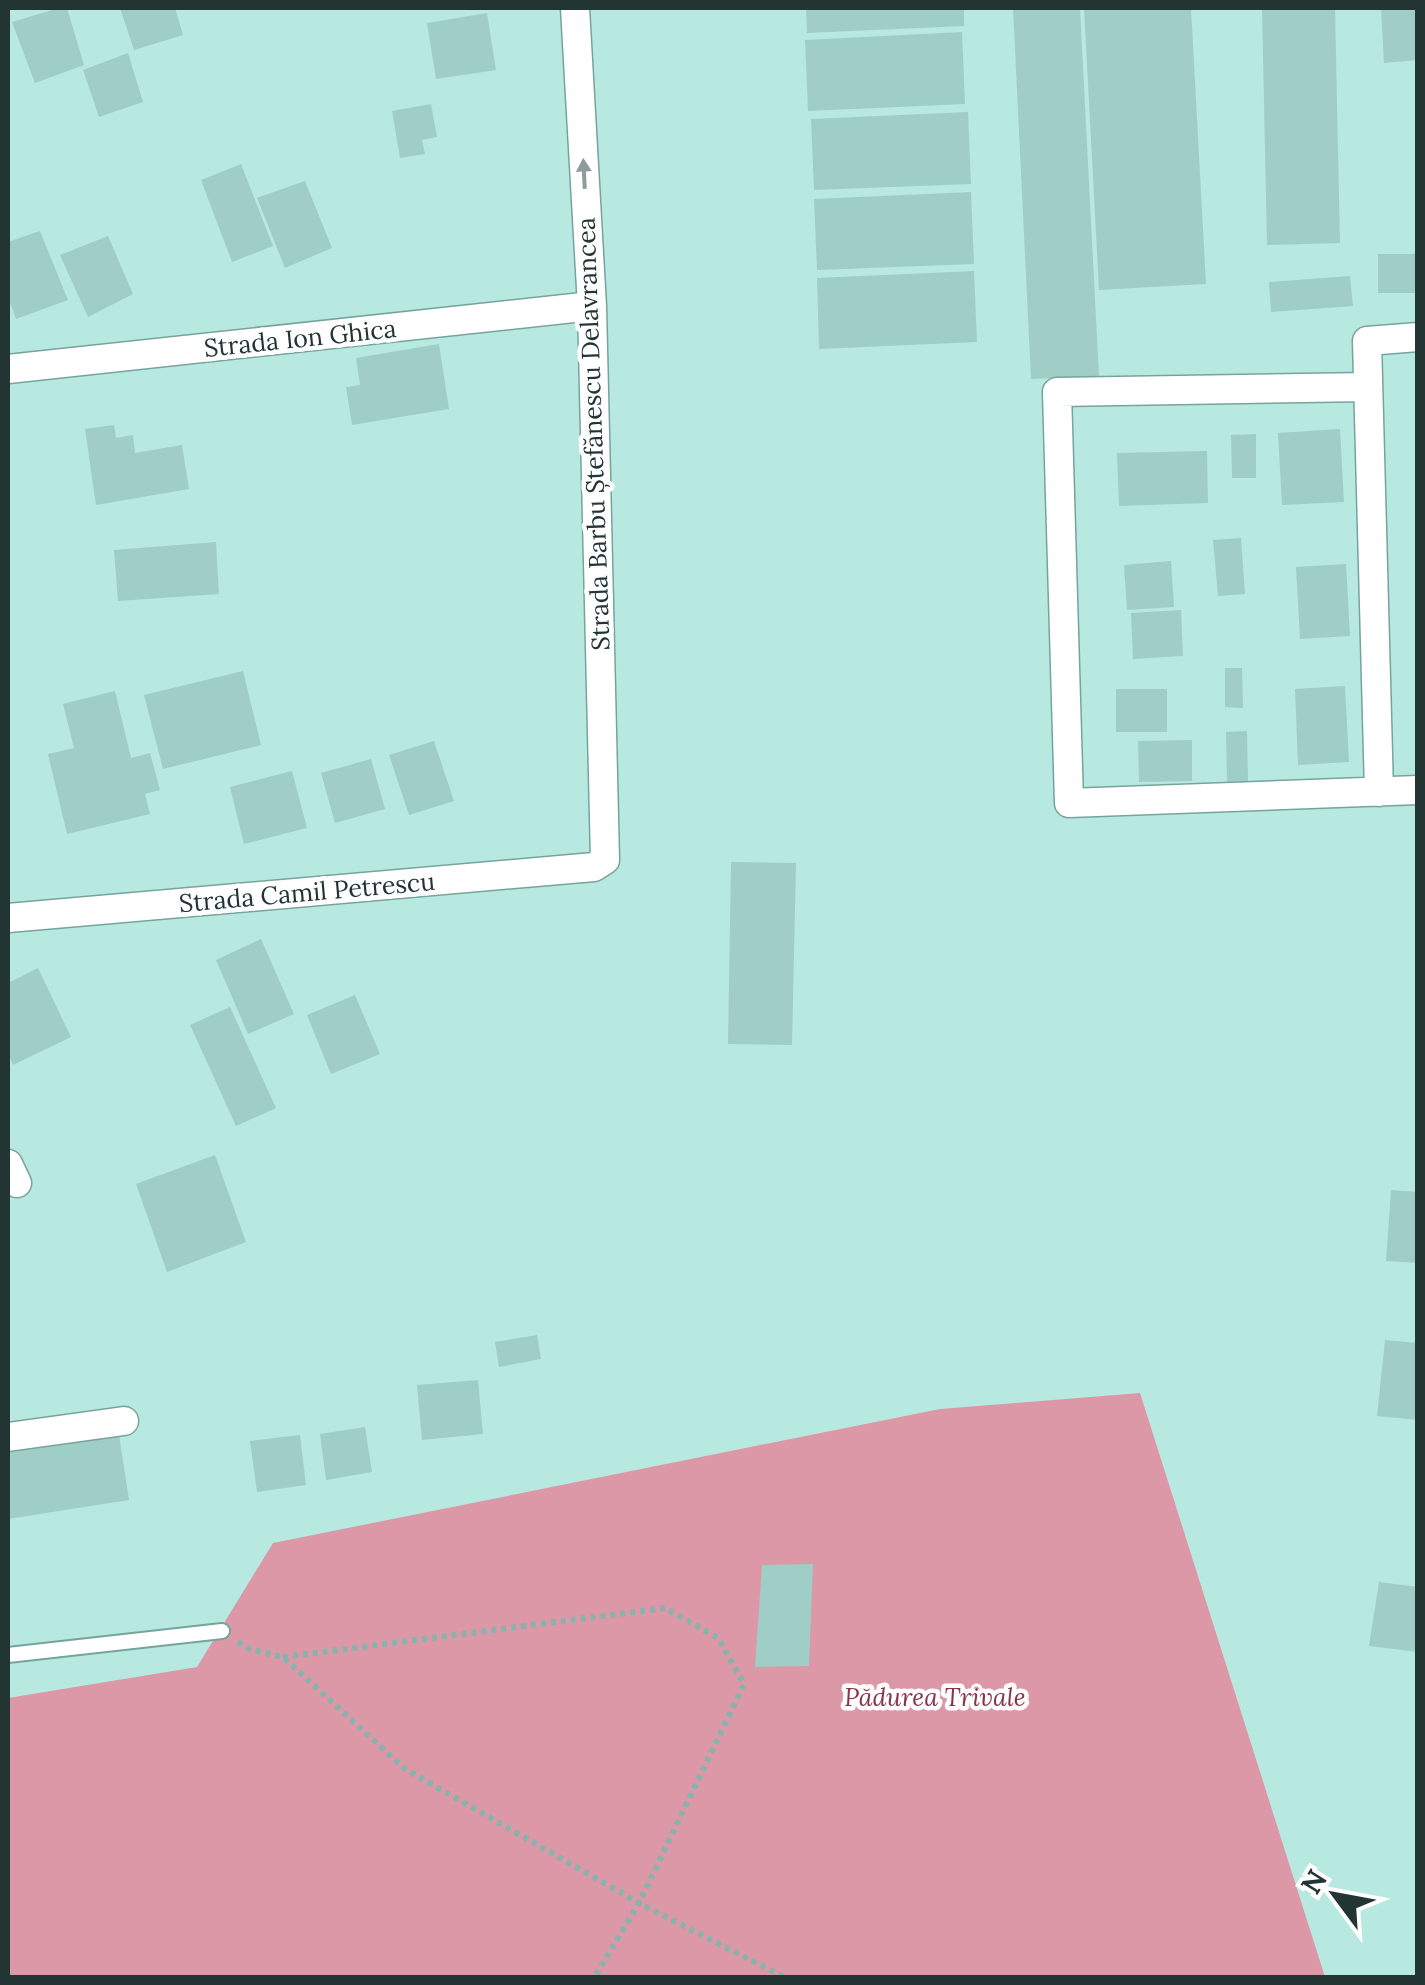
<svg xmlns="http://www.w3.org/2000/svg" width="1425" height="1985" viewBox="0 0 1425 1985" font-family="Lora,serif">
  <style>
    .green { fill: #dc98a7 }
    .building { fill: #9ecec6 }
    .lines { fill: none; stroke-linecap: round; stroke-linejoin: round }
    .lane-casing { stroke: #76a49d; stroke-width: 18 }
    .street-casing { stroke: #76a49d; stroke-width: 31 }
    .path { stroke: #8ab2ac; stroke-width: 6; stroke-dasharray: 5 5; stroke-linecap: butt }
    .lane { stroke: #fff; stroke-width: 14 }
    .street { stroke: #fff; stroke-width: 28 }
    .oneway { fill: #909a99 }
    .labels { text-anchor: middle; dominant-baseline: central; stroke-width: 9; stroke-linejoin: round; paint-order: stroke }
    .street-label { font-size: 25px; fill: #223533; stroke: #fefefe }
    .park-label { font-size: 25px; font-style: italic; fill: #87334c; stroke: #fefefe }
  </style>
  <rect width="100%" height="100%" fill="#b8e9e1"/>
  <!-- green -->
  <path class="green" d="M1140 1393 1325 1977 8 1978V1698L197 1667 273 1543 940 1409Z"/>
  <!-- building -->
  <path class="building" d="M59 8H67L84 65 35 83 12 22Z
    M120 8H175L183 35 134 50Z
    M806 8H964V26L807 33Z
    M1013 8H1080L1099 376 1031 379Z
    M1084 8H1191L1206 284 1099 290Z
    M1262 8H1335L1340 243 1267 245Z
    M1381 8H1418V60L1384 63Z
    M487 13 496 70 436 79 427 23Z
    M962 32 965 104 808 111 805 40Z
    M128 53 143 102 99 117 83 70Z
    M431 104 437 137 422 140 425 154 400 158 392 111Z
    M968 112 971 184 814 190 811 119Z
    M241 164 273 246 232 262 201 180Z
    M305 181 332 248 285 268 257 198Z
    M971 192 974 264 817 270 814 199Z
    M40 231 68 300 16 319 8 297V242Z
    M108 236 133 294 88 317 60 255Z
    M1378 254H1418V293H1378Z
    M974 271 977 342 819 349 817 278Z
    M1350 276 1353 306 1271 312 1269 282Z
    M439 344 449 409 352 425 346 387 360 385 356 358Z
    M114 425 116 438 133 435 135 453 182 445 189 489 96 505 85 429Z
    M1340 429 1344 502 1282 505 1278 433Z
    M1256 434V478H1232L1231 435Z
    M1207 451 1208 503 1119 506 1117 453Z
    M1241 538 1245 594 1218 596 1213 540Z
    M216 542 219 594 118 601 114 550Z
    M1171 561 1174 607 1127 610 1124 565Z
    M1346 564 1350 636 1300 639 1296 567Z
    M1181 610 1183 656 1133 659 1131 613Z
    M1225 668H1242L1243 708 1225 707Z
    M243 671 261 745 163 769 144 695Z
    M1345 686 1349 762 1298 765 1295 689Z
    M1116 689H1167V732H1116Z
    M115 691 131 758 150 753 160 790 145 794 150 814 67 834 48 754 74 748 63 704Z
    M1247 731 1248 781 1227 782 1226 732Z
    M1192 740V781L1139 782 1138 741Z
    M434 741 454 801 409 815 389 755Z
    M371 759 385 809 335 823 321 773Z
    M292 771 307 828 244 844 230 787Z
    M731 862 796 863 792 1045 728 1044Z
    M261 939 294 1014 248 1034 216 960Z
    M38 968 71 1037 13 1065 8 1053V983Z
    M355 995 380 1054 331 1074 307 1015Z
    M230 1007 276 1108 236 1126 190 1025Z
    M215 1155 246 1242 167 1272 136 1184Z
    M1391 1190 1418 1192V1263L1386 1261Z
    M537 1335 541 1359 499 1367 495 1342Z
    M1385 1340 1418 1343V1420L1377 1416Z
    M478 1380 483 1434 422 1440 417 1385Z
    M365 1427 372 1472 326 1480 320 1434Z
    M119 1435 129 1500 8 1519V1452Z
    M300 1435 306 1485 257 1492 250 1441Z
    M813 1564 809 1666 755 1667 762 1565Z
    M1379 1582 1418 1587V1652L1369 1646Z"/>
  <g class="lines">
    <!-- lane casing -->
    <g class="lane-casing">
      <path id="lane" d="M8 1655 222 1631"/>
    </g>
    <!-- street casing -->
    <g class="street-casing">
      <path id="street" d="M8 369 592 306
        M1368 387 1057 392 1069 803 1418 790
        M1379 792 1367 341 1418 337
        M8 918 594 867 605 860 592 306 575 8
        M8 1164 17 1183
        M8 1437 124 1421"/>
    </g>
    <!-- path -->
    <path class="path" d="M238 1642 249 1649 283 1657 405 1769 639 1903 786 1978
      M283 1657 665 1608 718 1638 744 1684 639 1903 594 1978"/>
    <!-- lane -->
    <use href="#lane" class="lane"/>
    <!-- street -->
    <use href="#street" class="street"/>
  </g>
  <!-- one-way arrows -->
  <defs><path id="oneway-solid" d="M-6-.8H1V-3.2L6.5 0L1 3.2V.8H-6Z" transform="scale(2.5)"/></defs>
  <use class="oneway" href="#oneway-solid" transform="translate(584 174) rotate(-93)"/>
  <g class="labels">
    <!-- street labels -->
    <g class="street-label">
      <text transform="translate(300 338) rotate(-6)">Strada Ion Ghica</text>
      <text transform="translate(593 434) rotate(-92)">Strada Barbu Ștefănescu Delavrancea</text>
      <text transform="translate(307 892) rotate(-5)">Strada Camil Petrescu</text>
    </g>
    <!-- park labels -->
    <g class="park-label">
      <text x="935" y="1697">Pădurea Trivale</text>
    </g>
  </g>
  <!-- border -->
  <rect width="1425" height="1985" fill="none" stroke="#223533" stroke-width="20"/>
  <!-- north arrow -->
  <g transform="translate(1335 1895) rotate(302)" stroke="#fefefe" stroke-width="8" paint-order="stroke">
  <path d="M0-8L18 38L0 25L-18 38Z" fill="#223533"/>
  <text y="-15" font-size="28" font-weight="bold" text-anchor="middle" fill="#223533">N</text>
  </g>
</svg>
